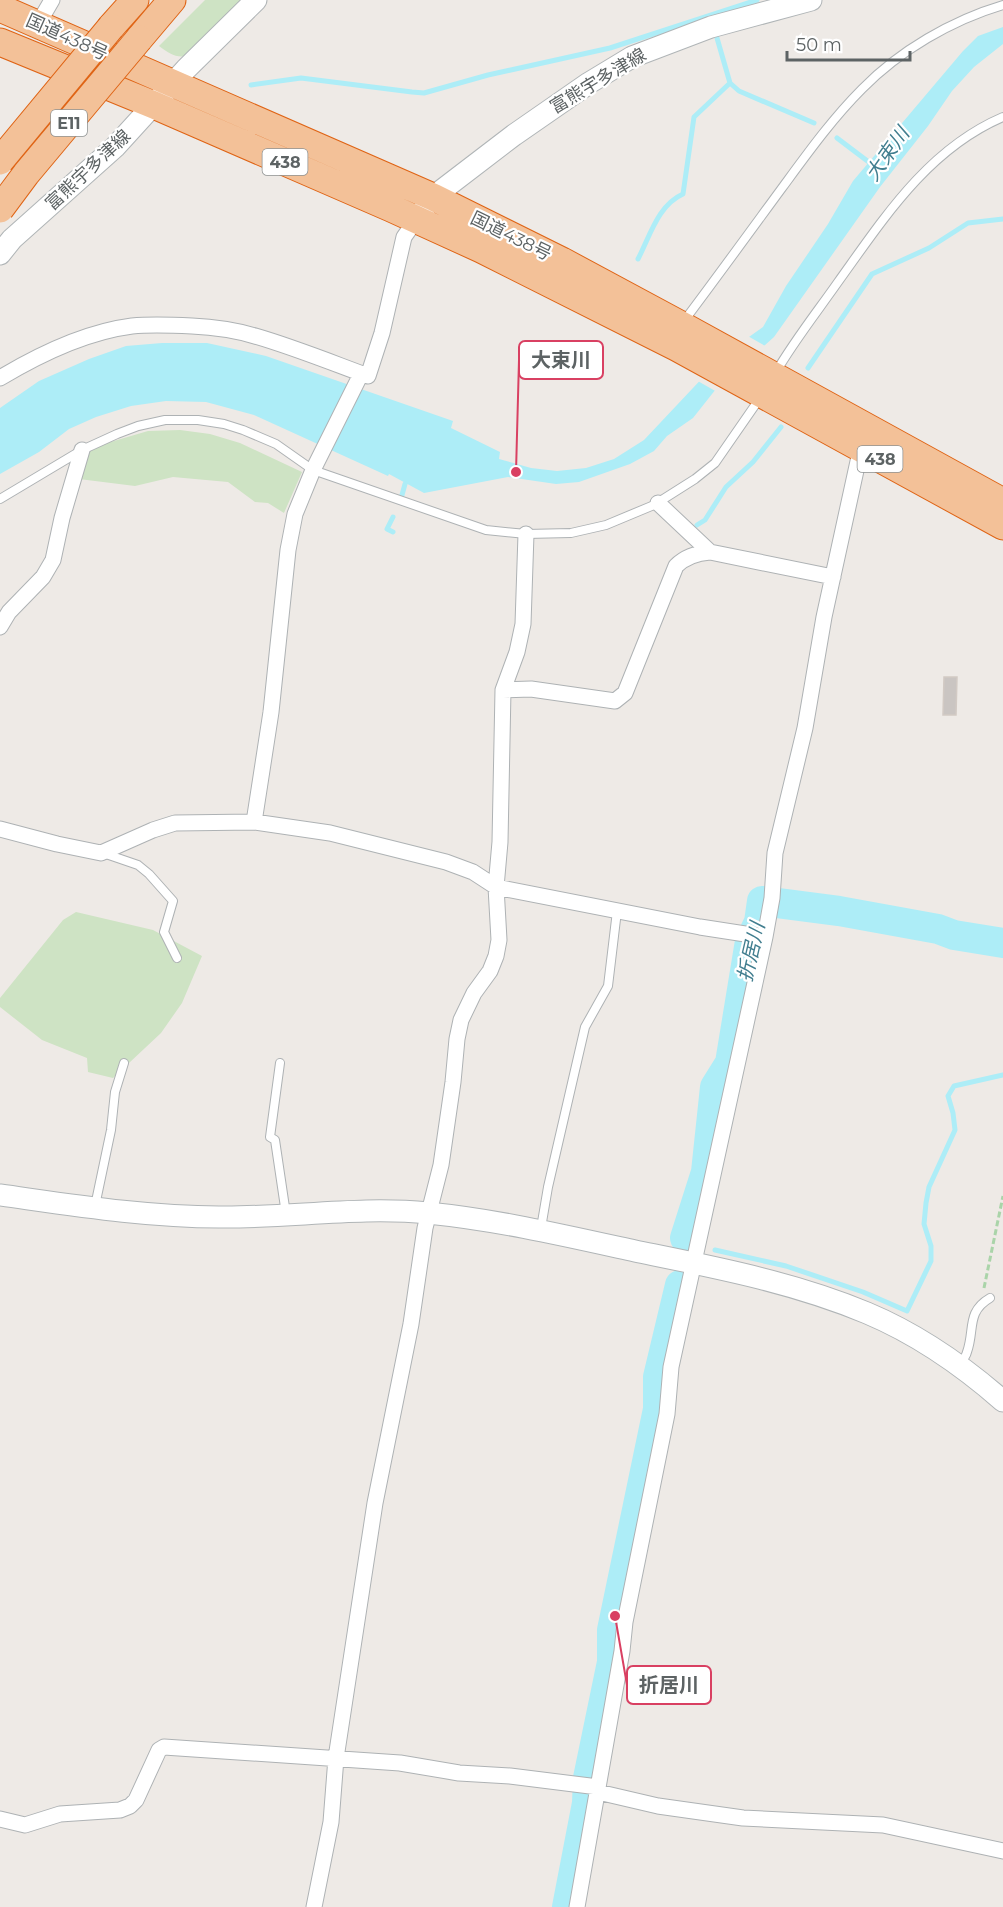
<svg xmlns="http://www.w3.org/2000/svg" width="1003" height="1907" viewBox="0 0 1003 1907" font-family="Montserrat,'Noto Sans JP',sans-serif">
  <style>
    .green { fill: #cee3c4 }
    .water { fill: #adedf7 }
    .pier { fill: #eeeae6 }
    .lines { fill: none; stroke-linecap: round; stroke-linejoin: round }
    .stream { stroke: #adedf7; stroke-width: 5 }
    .river { stroke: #adedf7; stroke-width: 30 }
    .building { fill: #cac5c2; stroke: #d2cac4; stroke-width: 1.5 }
    .lane-casing { stroke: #aeb2b4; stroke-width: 10 }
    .street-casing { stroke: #aeb2b4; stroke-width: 17 }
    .secondary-casing { stroke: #b0b5b7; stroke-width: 23 }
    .highway-casing { stroke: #df6415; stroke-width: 29 }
    .path { stroke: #aad4a9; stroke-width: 3; stroke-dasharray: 6 3; stroke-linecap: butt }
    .lane { stroke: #fff; stroke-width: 8 }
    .street { stroke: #fff; stroke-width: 15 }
    .secondary { stroke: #fff; stroke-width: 21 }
    .highway { stroke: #f3c198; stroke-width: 27 }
    .highway-bridge-casing { stroke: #df6415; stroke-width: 29; stroke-linecap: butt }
    .highway-bridge { stroke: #f3c198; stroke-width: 27 }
    .labels { text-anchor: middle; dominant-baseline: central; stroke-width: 4.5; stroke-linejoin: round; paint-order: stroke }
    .shield { fill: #fff; stroke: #8e9292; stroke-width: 1.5 }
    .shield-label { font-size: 16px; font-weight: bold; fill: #5d6364 }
    .street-label { font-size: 18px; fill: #5d6364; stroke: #fff }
    .water-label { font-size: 20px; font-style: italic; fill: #417e8f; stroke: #fff }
    .leader { fill: none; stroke: #d94062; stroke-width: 2 }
    .callout-dot { fill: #d94062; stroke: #fff; stroke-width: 2 }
    .callout { fill: #fff; stroke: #d94062; stroke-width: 2 }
    .callout-label { font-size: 20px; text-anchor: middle; font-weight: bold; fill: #5d6364 }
  </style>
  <rect width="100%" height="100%" fill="#eeeae6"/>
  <!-- green -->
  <path class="green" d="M205 0H244L190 55C177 59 170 54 159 46Z
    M180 430 210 434 240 443 302 472 284 513 268 503 255 502 228 482 173 477 135 486 79 479 89 450 107 443 148 431Z
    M76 912 153 930 202 956 182 1003 161 1033 113 1078 88 1072 87 1058 42 1040 0 1007V998L63 920Z"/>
  <!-- water -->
  <path class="water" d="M1003 27V44L974 67 952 91 928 126 880 187 774 337 716 389 693 418 667 436 654 451 630 464 579 482 556 484 508 477 424 493 389 474 388 476 254 415 206 402 166 401 131 406 96 417 69 429 39 452 0 474V408L39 381 89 359 126 346 162 343H207L266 356 453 421 451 428 500 452 499 459 531 468 557 471 586 468 614 459 644 440 725 354 763 327 786 286 828 224 853 181 963 51 978 36Z"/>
  <!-- pier -->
  <path class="pier" d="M746 335 767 347 717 392 696 380 723 352Z"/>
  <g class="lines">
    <!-- stream -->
    <path class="stream" d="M717 38 730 83 739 91 814 123
      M251 85 301 78 412 92 424 93 488 75 610 48 757 0
      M837 138 874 166
      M638 259C650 236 658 205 683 194L694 117 730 83
      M808 368 872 274 929 248 968 223 1003 219
      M402 495 405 484
      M393 517 387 529 393 532
      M697 525 705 520 726 487 753 462 781 427
      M715 1250 786 1266 863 1292 907 1311 931 1261V1246L924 1224 926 1203 929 1187 955 1130 953 1113 948 1096 954 1086 1003 1075"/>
    <!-- river -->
    <path class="river" d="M685 1238 706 1172 715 1087 730 1063 750 941 759 922 762 901 839 911 938 929 954 935 1003 943
      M567 1907 587 1803 588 1778 612 1662V1630L658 1409V1377L680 1285"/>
  </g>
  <!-- building -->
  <path class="building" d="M944 677H957L956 715H943Z"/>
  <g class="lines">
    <!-- lane casing -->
    <g class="lane-casing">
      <path id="lane" d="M684 321C717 277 749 233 782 188 807 154 832 119 862 89 899 51 952 20 1003 5
        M776 372C794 341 817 312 838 282 884 218 928 149 1003 117
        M0 499 82 450 117 434 138 426 165 420H198L224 424 243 430 276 444 313 470 486 530 526 534 571 533 606 525 654 505 695 479 715 463 760 398
        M103 853 138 865 149 874 173 901 164 932 177 958
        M280 1063 270 1137 275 1140 286 1214
        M95 1206 111 1130 115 1092 124 1063
        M541 1228 548 1187 585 1027 608 986 617 911
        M959 1364C962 1361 966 1357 967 1352 975 1330 966 1312 990 1298"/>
    </g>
    <!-- street casing -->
    <g class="street-casing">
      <path id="street" d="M38 24 52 0
        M0 378C40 354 85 332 132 326 152 324 172 325 192 326 213 327 235 330 255 336 293 347 330 362 368 376L382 333 404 237 416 220
        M658 503 710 552
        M0 627 9 612 43 577 53 560 62 518 82 450
        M503 690 531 689 615 701 625 693 676 566C686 556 697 553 710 552L833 577
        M254 822 271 712 288 550 295 514 313 470 361 374
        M0 829 57 844 101 853 153 830 175 823 254 822 330 833 446 862 473 872 496 887 700 927 765 937
        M598 1792 658 1806 743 1818 883 1825 1003 1851
        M0 1819 25 1825 60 1814 120 1810 130 1806 136 1800 159 1750 164 1747 400 1763 459 1773 510 1776 598 1787
        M314 1907 331 1822 336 1758 375 1503 411 1324 425 1228 441 1165 453 1082 457 1039 461 1020 474 993 490 971 496 956 499 940 496 887 500 842 503 690 517 652 523 624 526 534
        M577 1907 622 1651 625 1622 667 1414 671 1367 765 937 772 898 775 853 805 728 824 617 862 443"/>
    </g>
    <!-- secondary casing -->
    <g class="secondary-casing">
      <path id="secondary" d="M425 207 433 197 514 135 589 83 632 57 711 27 811 0
        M0 254 12 239 115 147 186 69 256 0
        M0 1195C72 1205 146 1217 219 1217 289 1218 359 1206 428 1213 498 1220 567 1236 635 1251 713 1267 793 1282 867 1313 917 1334 963 1366 1003 1401"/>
    </g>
    <!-- highway casing -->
    <g class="highway-casing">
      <path id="highway" d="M0 8 433 197 562 261 681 325 1003 502
        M111 27 135 0
        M139 39 172 0
        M0 42 154 105 391 208 481 249 676 347 1003 526"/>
    </g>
    <!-- path -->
    <path class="path" d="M984 1288 1003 1196"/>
    <!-- lane -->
    <use href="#lane" class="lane"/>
    <!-- street -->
    <use href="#street" class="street"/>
    <!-- secondary -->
    <use href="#secondary" class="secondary"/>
    <!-- highway -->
    <use href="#highway" class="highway"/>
    <!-- highway-bridge casing -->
    <g class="highway-bridge-casing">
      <path id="highway-bridge" d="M0 161 111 27
        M0 209 26 174 139 39"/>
    </g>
    <!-- highway-bridge -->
    <use href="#highway-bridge" class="highway-bridge"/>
  </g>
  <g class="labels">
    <!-- shield labels -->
    <g class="shield">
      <rect x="51" y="110" width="36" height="26" rx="4.5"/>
      <rect x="262.5" y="149" width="45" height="26" rx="4.5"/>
      <rect x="857.5" y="446" width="45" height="26" rx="4.5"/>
    </g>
    <g class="shield-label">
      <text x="69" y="123">E11</text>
      <text x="285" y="162">438</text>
      <text x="880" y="459">438</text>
    </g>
    <!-- street labels -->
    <g class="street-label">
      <text transform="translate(67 37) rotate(24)">国道438号</text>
      <text transform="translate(598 81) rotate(-31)">富熊宇多津線</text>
      <text transform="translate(88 170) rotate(-43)">富熊宇多津線</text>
      <text transform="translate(511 236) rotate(26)">国道438号</text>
    </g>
    <!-- water labels -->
    <g class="water-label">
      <text transform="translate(887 154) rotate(-55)">大束川</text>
      <text transform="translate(751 952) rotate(-77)">折居川</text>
    </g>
  </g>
  <!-- callouts -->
  <path class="leader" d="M516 472L519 360M615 1616L627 1685"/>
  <g class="callout-dot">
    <circle cx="516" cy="472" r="6"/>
    <circle cx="615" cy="1616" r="6"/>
  </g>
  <g class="callout">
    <rect x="519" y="341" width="84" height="38" rx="6"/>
    <rect x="627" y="1666" width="84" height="38" rx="6"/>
  </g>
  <g class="callout-label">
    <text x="561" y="367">大束川</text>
    <text x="669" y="1692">折居川</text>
  </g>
  <!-- scale -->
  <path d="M787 51v9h123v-9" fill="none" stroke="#5d6364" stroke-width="3"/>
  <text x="796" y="51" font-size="18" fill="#5d6364" stroke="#ffffff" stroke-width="4.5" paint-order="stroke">50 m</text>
</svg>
